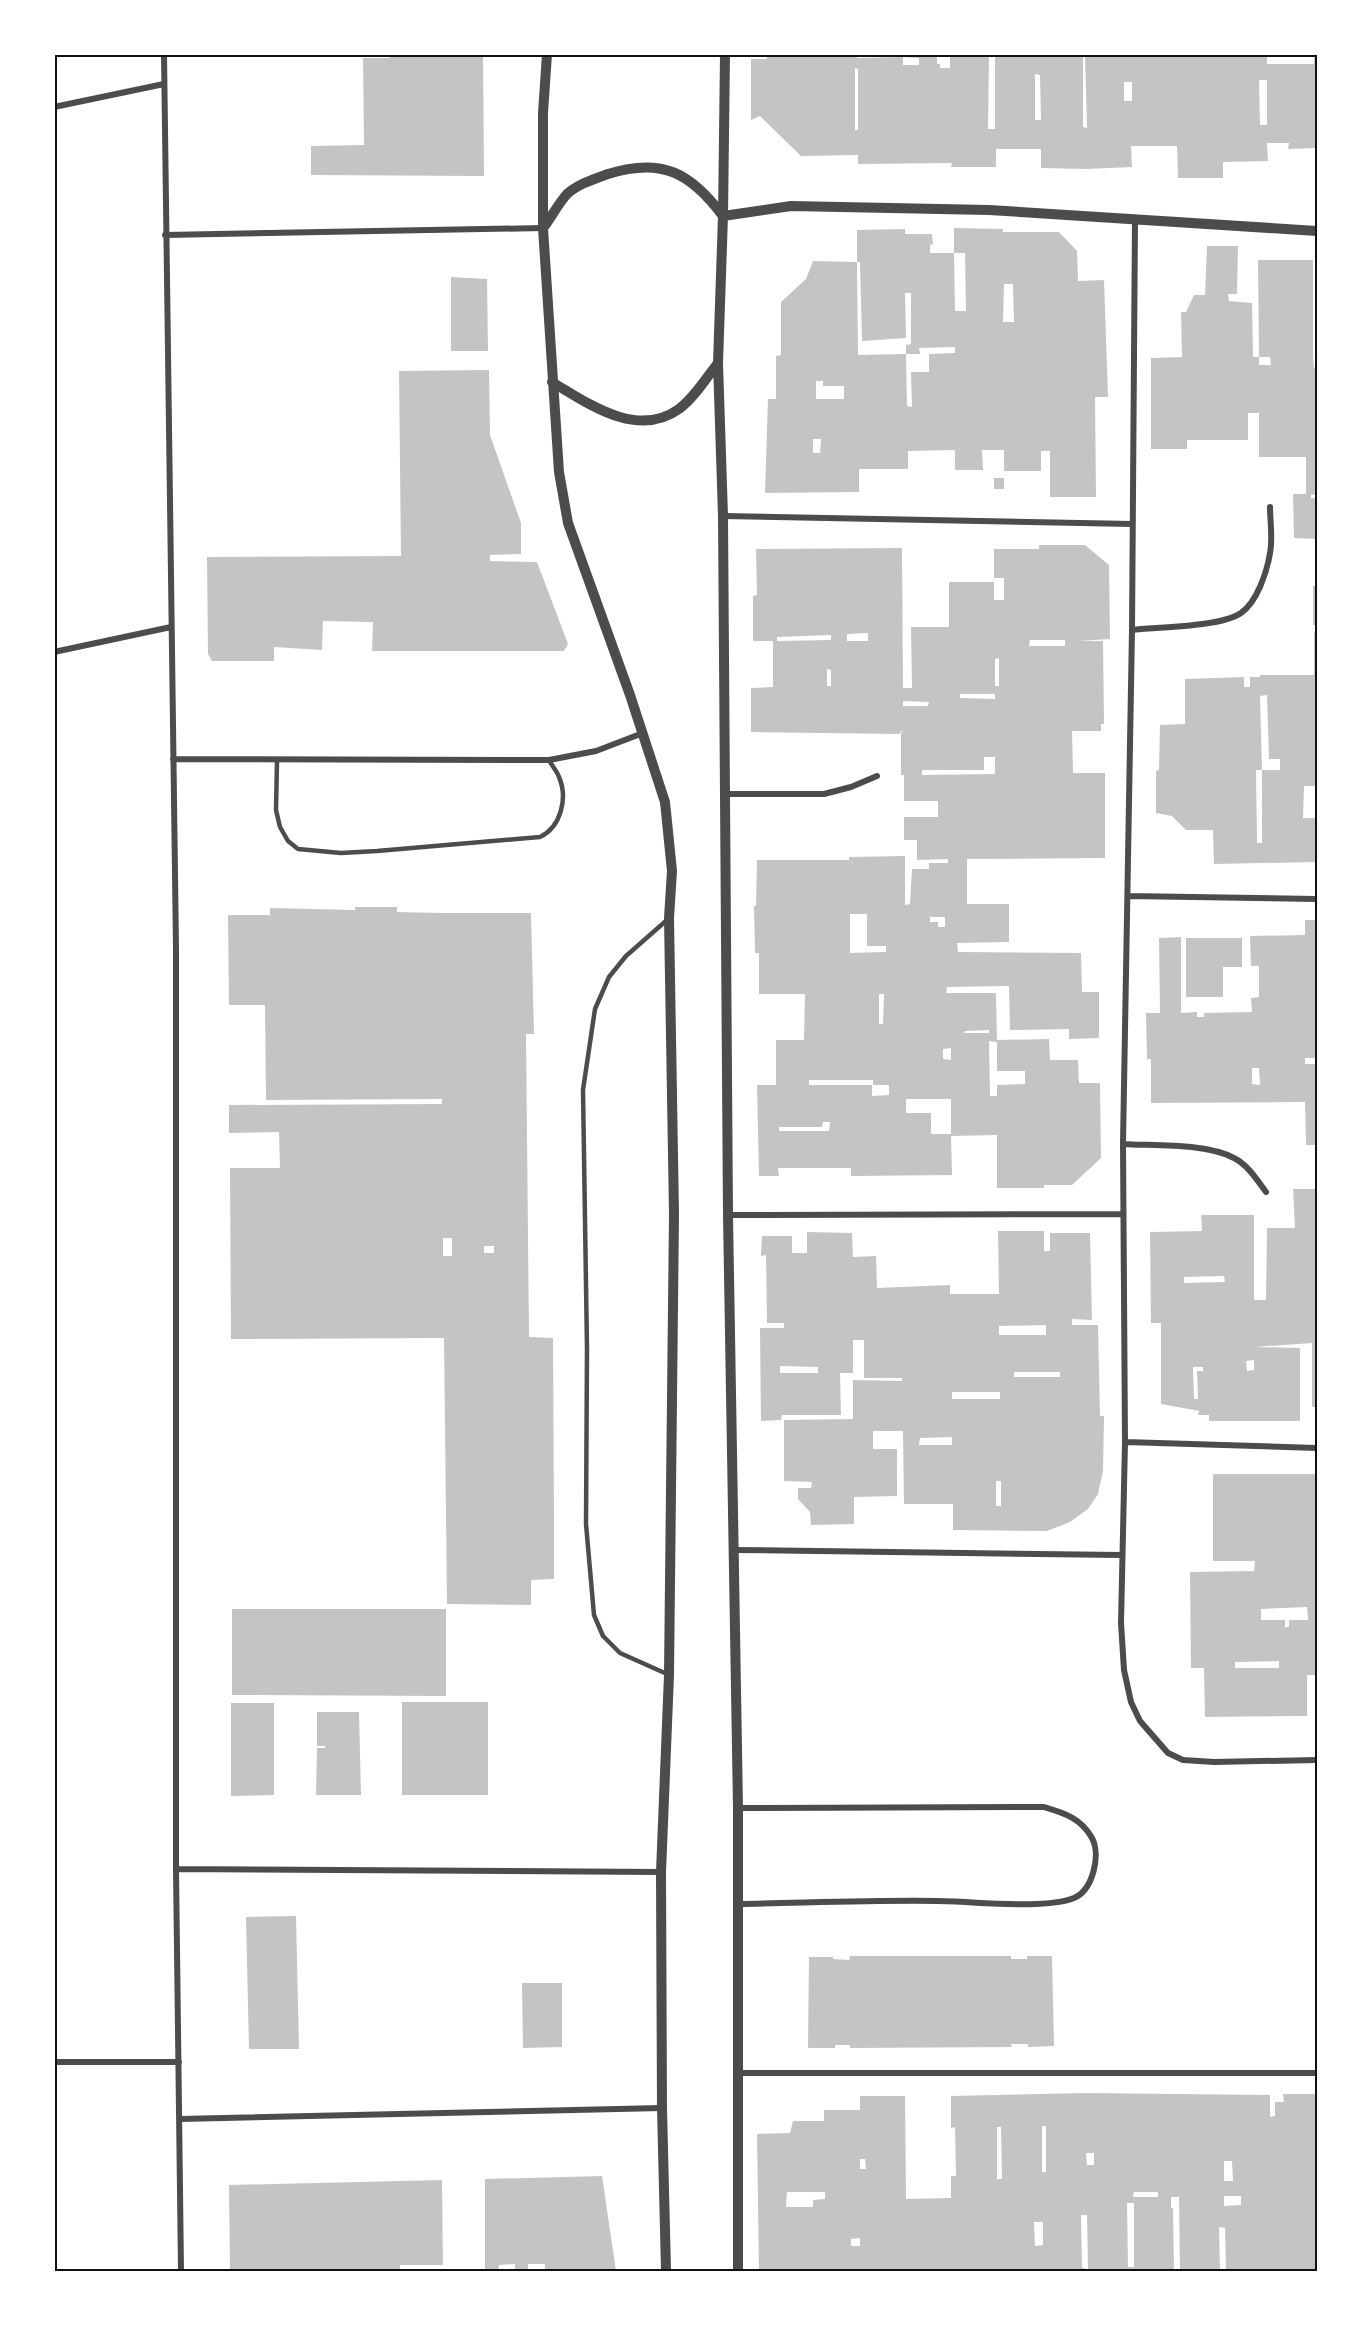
<svg xmlns="http://www.w3.org/2000/svg" width="1371" height="2325" viewBox="0 0 1371 2325" font-family="Lora,serif">
  <style>
    .building { fill: #c4c4c4; fill-rule: evenodd }
    .lines { fill: none; stroke-linecap: round; stroke-linejoin: round }
    .service { stroke: #4c4c4c; stroke-width: 4.5 }
    .minor { stroke: #4c4c4c; stroke-width: 6 }
    .tertiary { stroke: #4c4c4c; stroke-width: 10 }
    .neatline { fill: none; stroke: #111; stroke-width: 2 }
  </style>
  <rect width="100%" height="100%" fill="#fff"/>
  <!-- building -->
  <path class="building" d="M390 54H483L484 176 311 175V146L364 145 363 58H390Z
    M767 54H857V58L903 57V65H919V58L903 57V54H1083V127L1087 128 1085 54H1267V64H1314V54H1317V148L1288 149 1289 143H1267L1268 161 1223 162V178H1178L1177 146H1131L1132 167 1087 169 1041 168V149H996V167H951L952 163 858 164V155L801 156 760 116 751 120V59H767ZM937 57H950V68H940V64H937ZM989 57H995V129H988ZM855 68 858 69V130H855ZM1035 74 1040 75 1041 120H1035ZM1259 80H1267V125H1260ZM1124 82H1132V101H1124Z
    M954 228 1003 229V232H1059L1077 251 1078 281 1104 280 1108 397H1095L1096 497H1050V451H1041V471H1004V450H982L983 470H955V450L908 451V469H859V492L765 493 768 399H776V356L781 355V302L806 279 813 261 857 262 858 355 906 354 907 406 912 407 911 372H929V354L955 353V347L919 348 920 354H906V345L911 344V293H905L906 338 862 341 860 262H857V230L905 229V234H932L933 244 930 245V253H954ZM954 253H965L966 311H955ZM1004 284H1013L1014 322H1003ZM816 381H823V386H844V399H816ZM813 439H821L820 453H813Z
    M1207 246H1238L1237 294H1228L1229 301 1252 303 1253 357H1259V365H1271L1270 357H1259L1258 260H1313V356L1314 368H1317V494L1311 495V498H1317V539L1294 538 1293 494H1306V457H1259V413H1248V440H1187V449H1151V358L1182 357 1181 312H1186L1194 295H1205Z
    M451 277 487 279 488 351H451Z
    M489 370 490 435 521 523V554L490 555V561L537 562 568 644 564 651H372L373 622 323 621 322 650 274 647V661H212L208 654 207 557 401 556 399 371Z
    M994 478H1004V489H994Z
    M1039 545H1085L1109 565 1110 639 1079 641H1103L1104 724H1101V731H1072L1073 773H1105V858L967 859V904H1009V942L957 943 958 952 1081 953 1082 992H1099V1038L1069 1039V1029L1010 1030 1009 986 947 987 946 993H996L997 1042 989 1041 990 1096H997V1085L1025 1084V1071H997V1040L1049 1039 1050 1060H1078L1079 1083H1100L1101 1158 1072 1185H1044V1188H997V1135L951 1136 952 1175 851 1176V1168H778L779 1176H759L757 1085H776V1040H804L805 994H759V953H755L754 906H756L757 860H849V857L905 856V905L910 904 912 869H929V863H948V859L917 860V840H904V817H938V801H904V775H901V733L903 731 900 732V734L751 732V688L773 687V641H753V596L757 595 756 549 902 548 903 688H912L911 627H949V582H994V600H1004V578H994V549H1039ZM868 633V641H847V634ZM831 635V640L777 641V637ZM1030 640H1065V646H1029ZM999 658V686H995V659ZM827 669 831 670V686H827ZM960 694H995V699L960 698ZM903 701 929 702 928 706H903ZM984 757H995V774L922 775V770H984ZM850 914H867V946H886V952L850 953ZM930 917H945V927H938V922H930ZM879 994H884L883 1024H879ZM989 1030V1033H964L965 1031ZM951 1048V1060L943 1059V1049ZM809 1080H873V1085H889V1095L872 1096V1085H809ZM906 1099H951V1134H931V1113H906ZM823 1122H830L829 1131H779V1127H822Z
    M1313 586H1317V625H1313Z
    M1314 632H1317V779L1316 786H1304L1303 818H1317V862L1214 864 1213 830H1186L1172 816 1156 813V771L1159 770 1160 725 1185 724V679L1244 677V687H1250V677H1260V675H1314ZM1267 695 1269 759H1280V770H1262V843H1257L1256 770H1262L1260 696Z
    M355 907H397V912L440 913H531L534 1034H526L529 1337 553 1338 554 1521V1579L531 1580V1605L447 1604 444 1338 231 1339 230 1168H280L279 1132 229 1133V1105L442 1104V1099L266 1100 265 1005H229L228 915H270V908L355 910ZM443 1238H452V1256H443ZM484 1246H494V1253H484Z
    M1305 920H1317V1058H1305V1064H1317V1145H1306L1305 1102 1151 1103V1059H1147L1146 1013H1160L1159 938 1181 937V1013L1197 1012V1017H1204V1013L1252 1012 1251 998 1259 997V966H1251L1250 936 1305 935ZM1252 1068H1259L1260 1085 1252 1084Z
    M1186 938H1242V967H1223V997H1186Z
    M1293 1189H1317V1407H1312V1343L1254 1347 1300 1348V1421H1209V1415H1198L1199 1411 1161 1404V1323H1151L1150 1232 1202 1231 1201 1215H1254V1300H1266L1267 1228H1295ZM1224 1276 1225 1282 1184 1283V1277ZM1254 1360V1370L1247 1371 1246 1361ZM1193 1367H1203V1371H1197L1198 1399H1194Z
    M998 1231H1044V1251H1050V1233H1090L1092 1320 1072 1319V1325H1098L1100 1416H1104L1103 1471 1098 1494 1088 1509 1070 1522 1047 1531 953 1530V1504H904L903 1431H873V1449H897V1496L854 1497V1524L811 1525 810 1512 798 1499V1488H811L812 1482 784 1481V1420L853 1419V1380L902 1381V1378H864V1340H853V1373H840L841 1415H782L781 1420 761 1421 760 1328H784V1323H767L766 1255 761 1256 762 1236H792V1253H807V1232L852 1233 853 1257 876 1256 877 1288 950 1285V1294H999ZM1046 1325V1335H999V1326ZM780 1366 818 1367V1373H780ZM1014 1372H1060V1377H1014ZM952 1392H1000V1399H952ZM952 1437V1445H919L920 1438ZM996 1481H1001V1506H996Z
    M1213 1474H1317V1675H1307V1716L1205 1717 1204 1668H1191L1190 1572 1254 1571 1255 1561H1213ZM1307 1607 1308 1620H1289V1627H1285V1620H1261V1609ZM1279 1661V1668H1235V1662Z
    M232 1609H446V1696L232 1695Z
    M402 1702H488V1795H402Z
    M231 1703H274V1795L231 1796Z
    M317 1712H359L361 1795H316L317 1748H325V1746H317Z
    M296 1916 299 2049H249L246 1917Z
    M850 1956H1011V1959H1027V1956H1052L1054 2046 1028 2047V2044H1011L1012 2047 850 2048V2045H835V2048H808L809 1957H833V1959L849 1960Z
    M522 1983H562V2047L523 2048Z
    M1086 2093 1270 2095V2117L1275 2116V2102H1284L1283 2094H1317V2271H1226L1225 2228 1219 2227 1220 2271H1180L1179 2197H1171V2208H1173L1174 2271H759L757 2134 790 2133 793 2121H824V2110H860V2096H905L906 2199 951 2198V2176H956L955 2127 951 2128V2096ZM1042 2126H1046V2172H1042ZM997 2127H1001L1002 2179H997ZM1086 2153H1094V2165H1087ZM860 2159H865L866 2169H860ZM1224 2161H1232L1233 2181H1224ZM787 2192H825V2199L813 2200V2207H786ZM1134 2192H1158V2197H1133ZM1224 2196H1241V2205L1224 2206ZM1127 2203H1134V2267H1128ZM1081 2215H1087L1088 2269 1082 2268ZM1034 2222H1043V2245L1035 2246ZM860 2238V2246H851V2239Z
    M602 2176 616 2271H545V2264H528V2271H515V2264L499 2265 498 2271H485V2179Z
    M442 2180 443 2265H400V2271H230L229 2185Z"/>
  <g class="lines">
    <!-- service -->
    <path class="service" d="M277 761 276 810 280 827 288 841 298 849 341 853 377 851 540 837C561 827 568 798 559 777 557 771 552 766 549 760
      M667 920 626 956 609 977 595 1009 583 1090 587 1349 586 1524 594 1615 603 1636 620 1653 667 1674"/>
    <!-- minor -->
    <path class="minor" d="M164 54 176 948V1869L181 2271
      M54 107 164 84
      M1135 219 1132 630 1123 1144 1125 1442 1121 1623 1124 1670 1131 1702 1140 1721 1168 1753 1183 1760 1214 1762 1317 1760
      M165 235 543 228
      M723 516 1132 524
      M1132 630C1158 627 1221 627 1241 613 1257 602 1267 572 1270 553 1273 538 1270 521 1270 507
      M54 652 171 627
      M173 759 549 760 596 751 643 733
      M726 794H824L851 787 877 776
      M1128 896 1317 899
      M1123 1144C1155 1146 1205 1143 1234 1158 1248 1165 1257 1180 1266 1192
      M728 1215 1122 1214
      M1125 1442 1317 1448
      M735 1550 1122 1555
      M176 1869 661 1872
      M737 1904C804 1903 871 1900 937 1901 972 1901 1044 1910 1074 1898 1093 1890 1101 1855 1092 1838 1081 1818 1064 1813 1044 1807L738 1808
      M54 2062H179
      M736 2073H1317
      M180 2119 662 2108"/>
    <!-- tertiary -->
    <path class="tertiary" d="M547 54 543 113V228L559 472 568 523 630 695 665 802 672 871 669 918 674 1214 669 1675 661 1872 662 2108 666 2271
      M725 54 723 216 718 363 723 516 728 1215 738 1808V2271
      M543 228C551 218 558 204 567 194 578 184 594 179 608 174 662 157 691 173 723 216L791 206 989 210 1317 231
      M552 382C589 404 637 439 679 409 695 397 706 378 718 363"/>
  </g>
  <!-- border -->
  <rect width="1371" height="2325" fill="none" stroke="#ffffff" stroke-width="111"/>
  <rect x="56" y="56" width="1260" height="2214" class="neatline"/>
</svg>
